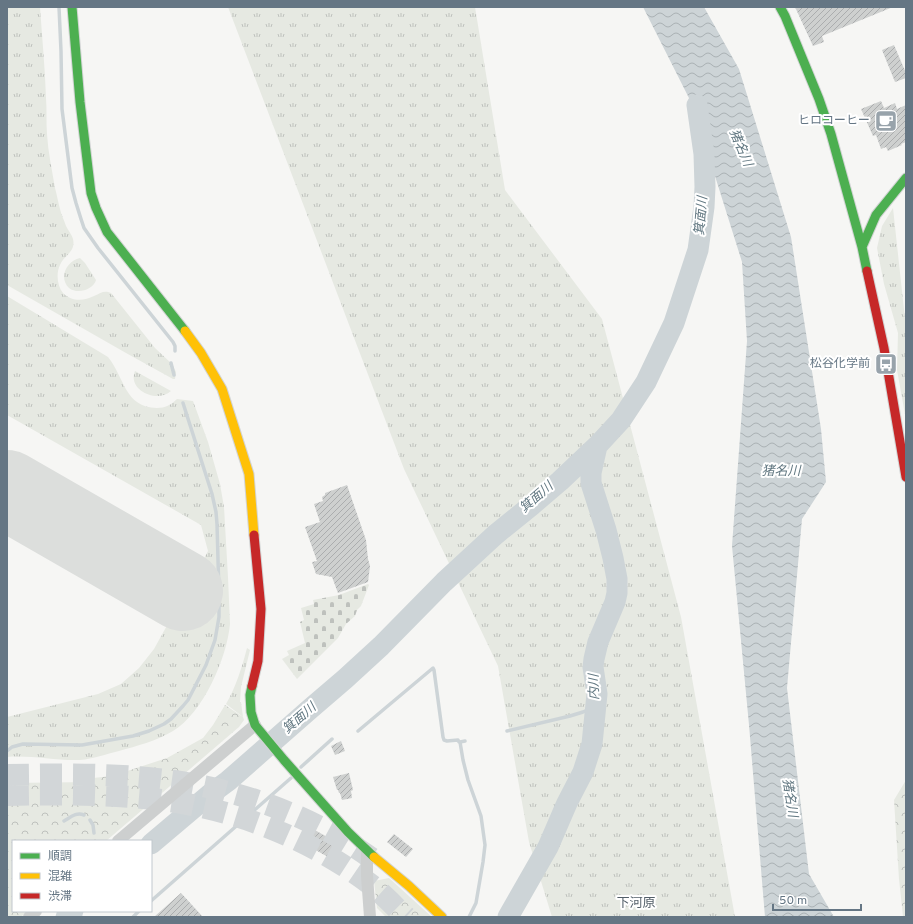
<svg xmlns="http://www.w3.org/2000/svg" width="913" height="924" viewBox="0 0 913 924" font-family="Overpass,'Noto Sans JP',sans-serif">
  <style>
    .grass { fill: url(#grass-tufts) }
    .cemetery { fill: url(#cemetery-stones) }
    .park { fill: url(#park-crowns) }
    .water { fill: url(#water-waves) }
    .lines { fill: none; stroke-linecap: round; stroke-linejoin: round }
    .stream { stroke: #cdd4d7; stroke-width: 3.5 }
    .river { stroke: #cdd4d7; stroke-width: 21 }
    .runway { stroke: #dcdedc; stroke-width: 80 }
    .building { fill: url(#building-hatch) }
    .highway-tunnel { stroke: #d2d6d8; stroke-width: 22; stroke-dasharray: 22 11; stroke-linecap: butt }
    .fast-casing { stroke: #d2d4d4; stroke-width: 11 }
    .slow-casing { stroke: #d2d4d4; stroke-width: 11 }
    .jam-casing { stroke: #d2d4d4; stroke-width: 11 }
    .street { stroke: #cdcfcf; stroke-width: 12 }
    .fast { stroke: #4caf50; stroke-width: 9 }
    .slow { stroke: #ffc107; stroke-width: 9 }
    .jam { stroke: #c62828; stroke-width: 9 }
    .labels { text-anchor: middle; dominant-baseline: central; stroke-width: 4; stroke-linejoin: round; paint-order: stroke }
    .poi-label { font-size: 12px; fill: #657684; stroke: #fff; text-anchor: end }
    .water-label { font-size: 13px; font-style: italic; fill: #617781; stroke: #fff }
    .neighbourhood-label { font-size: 13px; fill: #535f69; stroke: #fff }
  </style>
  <defs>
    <pattern id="grass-tufts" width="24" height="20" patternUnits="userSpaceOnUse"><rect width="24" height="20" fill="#e6e9e2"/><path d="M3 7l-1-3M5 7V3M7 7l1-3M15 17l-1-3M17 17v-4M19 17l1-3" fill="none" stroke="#bec1bd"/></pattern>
    <pattern id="cemetery-stones" width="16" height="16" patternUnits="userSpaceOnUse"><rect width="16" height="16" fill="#e6e9e2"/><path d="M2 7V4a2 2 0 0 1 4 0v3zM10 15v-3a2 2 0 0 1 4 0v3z" fill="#bec1bd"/></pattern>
    <pattern id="park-crowns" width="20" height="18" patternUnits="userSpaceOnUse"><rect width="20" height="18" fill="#e6e9e2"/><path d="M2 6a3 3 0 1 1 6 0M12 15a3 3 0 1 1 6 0" fill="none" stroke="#bec1bd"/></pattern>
    <pattern id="water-waves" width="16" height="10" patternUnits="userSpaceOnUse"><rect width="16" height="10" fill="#cdd4d7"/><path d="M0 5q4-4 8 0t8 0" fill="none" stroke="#aab1b4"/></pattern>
    <pattern id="building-hatch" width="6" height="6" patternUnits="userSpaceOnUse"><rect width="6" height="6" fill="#ced0cf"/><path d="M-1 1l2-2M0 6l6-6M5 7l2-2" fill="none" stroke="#abadae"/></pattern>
  </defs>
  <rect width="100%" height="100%" fill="#f6f6f4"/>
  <!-- grass -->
  <path class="grass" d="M7 7H40C42 37 45 67 46 98 47 110 46 122 47 134 48 152 52 170 55 188 57 195 58 202 60 209 61 214 64 220 66 226 68 230 72 235 73 239 76 252 64 255 60 265 56 273 57 286 63 293 72 302 84 301 94 296 101 293 104 290 111 293L155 348 172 364 176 372 175 379H173L126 353 7 285Z
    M228 7H475L505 190 602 319 681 617 735 917H552L529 842 498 666 404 469Z
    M893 208 906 328V420L897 370 898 333 884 284 877 248 882 226Z
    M80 258 85 263 96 280C94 289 78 295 69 288 58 277 67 261 80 258Z
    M7 296 108 357C125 378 124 407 157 408 165 408 171 405 177 399L193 401 208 442 220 484 224 507 228 577 230 624C227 658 203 713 173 731 156 741 137 746 119 751 106 754 93 759 80 760 56 761 31 755 7 757V717L98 694 121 684 139 668 154 649 208 551 201 525 7 415Z
    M135 371 171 391C157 404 127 390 135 371Z
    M247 648 250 650 241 687 240 702H241L243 717 226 704C236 687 242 667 247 648Z"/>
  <!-- cemetery -->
  <path class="cemetery" d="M368 584 369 585 361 606 357 610 355 616 346 624 338 638 297 679 282 659 289 655 287 651 305 643 300 622 304 620 301 608 314 604 313 600 339 595Z"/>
  <!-- park -->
  <path class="park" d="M225 705 243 717 244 720 239 727 106 841H13V911H27L21 917H7V783L92 782 93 778 112 776 167 758 203 738 213 725Z
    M906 780V917H903L899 879 894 800Z
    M389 878 432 917H386L377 908 374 881Z"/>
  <!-- water -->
  <path class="water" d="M643 7H704L739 69 791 237 821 429 826 482 802 519 787 688 809 874 834 917H765L749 725 732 546 747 341 742 262 693 106Z"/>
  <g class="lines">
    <!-- stream -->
    <path class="stream" d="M59 7 61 51 62 109 72 188 76 203 81 219 84 228 98 248 173 342 175 346V351
      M171 363 174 375
      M358 731 433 668 434 670 443 737 444 740 447 741 458 740 459 742H460
      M507 731 570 716 583 712 596 706
      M465 741 460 742 463 760 468 780 481 816 485 845 483 862 476 903 469 917
      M7 751 12 747 23 744 82 745 133 736 149 731 164 724 171 719 183 706 188 700 206 665 215 640 219 617V595L217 524 216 512 212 494 183 403
      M301 767 332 739
      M90 820 93 825 94 833
      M64 821C71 817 76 812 84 815
      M151 901 291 778
      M133 917 139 911"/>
    <!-- river -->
    <path class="river" d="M151 844 209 795 228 781 310 709 345 679 381 646 444 582 495 535 532 505 560 481 597 446 621 420 646 382 665 342 674 323 698 250 704 207 705 187 704 154 697 105
      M66 917 73 911
      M508 917 548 847 567 803 583 772 592 744 597 694 593 667 594 659 598 642 615 602 617 593V579L613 558 606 530 591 483V473L597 446"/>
    <!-- runway -->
    <path class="runway" d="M7 490 183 591"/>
  </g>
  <!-- building -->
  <path class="building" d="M795 7H893L822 36 824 42 813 46Z
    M894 45 906 73V78L895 82 882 50Z
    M881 101 884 108 895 103 897 109 906 105V142L901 144 902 145 888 151 886 147 881 149 876 135 873 136 861 109Z
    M347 485 366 540 368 559 370 566 368 582 338 593 332 577 316 574 312 562 317 561 305 527 320 522 314 504 323 501 322 497 325 495V493Z
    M341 741 345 751 335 755 331 746Z
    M349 773 353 790 351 791 352 798 342 800 340 793H339L338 790H337L333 777Z
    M313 829 329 838 332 832 337 835 344 842 342 845 343 846 335 861 305 844Z
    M394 834 413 849 406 857 387 842Z
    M181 893 203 917H154Z"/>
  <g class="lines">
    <!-- highway-tunnel -->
    <path class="highway-tunnel" d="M7 775C69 774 132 773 192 784 254 795 320 821 371 858
      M7 795C52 794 98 794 143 798 225 805 305 835 370 884 383 894 394 906 406 917"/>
    <!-- fast casing -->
    <g class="fast-casing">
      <path id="fast" d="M72 7 80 102 91 193 96 208 107 232 185 331
        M780 7 785 16 819 99 831 134 862 247 867 271
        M862 247 876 215 906 178
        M252 686 250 695 251 712 255 725 284 760 348 832 374 857"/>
    </g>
    <!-- slow casing -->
    <g class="slow-casing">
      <path id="slow" d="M185 331 201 353 222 389 249 474 254 535
        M374 857 409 886 442 917"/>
    </g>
    <!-- jam casing -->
    <g class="jam-casing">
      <path id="jam" d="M867 271 884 348 906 477
        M252 686 258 661 261 609 254 535"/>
    </g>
    <!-- street -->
    <path class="street" d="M118 841 255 725
      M367 851V876L370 917
      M29 917 36 911"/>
    <!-- fast -->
    <use href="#fast" class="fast"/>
    <!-- slow -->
    <use href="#slow" class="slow"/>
    <!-- jam -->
    <use href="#jam" class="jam"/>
  </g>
  <!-- icons -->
  <defs>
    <g id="cafe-square" transform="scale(1.15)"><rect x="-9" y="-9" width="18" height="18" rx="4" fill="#98a3ab" stroke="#fff"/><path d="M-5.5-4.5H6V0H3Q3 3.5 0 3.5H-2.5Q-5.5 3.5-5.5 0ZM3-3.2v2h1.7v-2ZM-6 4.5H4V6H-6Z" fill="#fff"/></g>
    <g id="bus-square" transform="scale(1.15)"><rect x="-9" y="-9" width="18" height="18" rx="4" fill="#98a3ab" stroke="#fff"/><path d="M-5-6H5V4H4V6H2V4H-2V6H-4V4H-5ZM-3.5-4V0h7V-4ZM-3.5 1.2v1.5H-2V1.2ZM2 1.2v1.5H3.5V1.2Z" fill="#fff"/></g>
  </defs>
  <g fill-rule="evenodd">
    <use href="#cafe-square" x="886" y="121"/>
    <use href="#bus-square" x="886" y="364"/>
  </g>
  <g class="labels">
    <!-- poi labels -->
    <g class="poi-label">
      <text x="870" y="121">ヒロコーヒー</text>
      <text x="870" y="364">松谷化学前</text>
    </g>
    <!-- water labels -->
    <g class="water-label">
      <text transform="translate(740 148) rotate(67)">猪名川</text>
      <text transform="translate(702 216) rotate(-85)">箕面川</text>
      <text x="781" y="472">猪名川</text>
      <text transform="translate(537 498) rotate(-41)">箕面川</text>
      <text transform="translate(595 687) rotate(-91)">内川</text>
      <text transform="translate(300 719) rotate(-41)">箕面川</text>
      <text transform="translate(789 798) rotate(81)">猪名川</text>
    </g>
    <!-- neighbourhood labels -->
    <g class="neighbourhood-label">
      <text x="636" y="904">下河原</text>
    </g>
  </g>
  <!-- border -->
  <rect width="913" height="924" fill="none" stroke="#657684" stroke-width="16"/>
  <!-- legend -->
  <rect x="12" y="840" width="140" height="72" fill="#ffffff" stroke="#c1c8ce"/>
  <rect x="20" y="853" width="20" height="6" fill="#4caf50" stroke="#c1c8ce"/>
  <text x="48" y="860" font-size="12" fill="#657684">順調</text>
  <rect x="20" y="873" width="20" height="6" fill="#ffc107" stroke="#c1c8ce"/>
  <text x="48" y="880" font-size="12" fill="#657684">混雑</text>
  <rect x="20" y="893" width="20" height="6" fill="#c62828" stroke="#c1c8ce"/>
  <text x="48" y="900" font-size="12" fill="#657684">渋滞</text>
  <!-- scale -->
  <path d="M773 904v6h88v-6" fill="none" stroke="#657684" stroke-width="2"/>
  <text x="779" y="904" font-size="12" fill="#657684" stroke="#ffffff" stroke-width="3" paint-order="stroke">50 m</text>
</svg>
